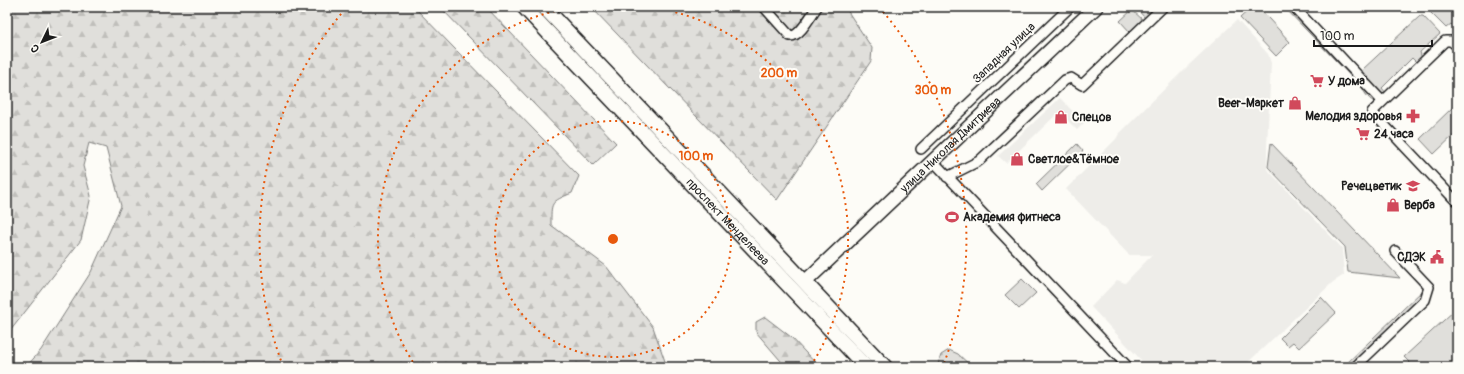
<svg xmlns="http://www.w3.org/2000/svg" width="1464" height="374" viewBox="0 0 1464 374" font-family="Pangolin,sans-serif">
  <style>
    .built { fill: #eeede9 }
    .green { fill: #e0dfdb; stroke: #7e7e7c }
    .forest { fill: url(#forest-firs); stroke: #7e7e7c }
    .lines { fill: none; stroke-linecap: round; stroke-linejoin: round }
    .street-casing { stroke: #1c1c1c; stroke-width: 12 }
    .secondary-casing { stroke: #1c1c1c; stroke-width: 16 }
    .primary-casing { stroke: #1c1c1c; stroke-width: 17 }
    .street { stroke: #fdfcf7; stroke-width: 9 }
    .secondary { stroke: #fdfcf7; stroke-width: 13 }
    .primary { stroke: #fdfcf7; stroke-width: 14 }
    .ring { fill: none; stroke: #e8590c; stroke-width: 2; stroke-dasharray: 2 4 }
    .labels { text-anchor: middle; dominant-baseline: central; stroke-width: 4; stroke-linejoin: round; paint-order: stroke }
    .street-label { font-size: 12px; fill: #1c1c1c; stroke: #fdfcf7 }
    .poi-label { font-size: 12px; font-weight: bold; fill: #1c1c1c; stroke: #fdfcf7; text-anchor: start }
    .centre { fill: #e8590c; stroke: #fdfcf7; stroke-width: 2 }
    .ring-label { font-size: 12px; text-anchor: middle; font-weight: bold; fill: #e8590c; stroke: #fdfcf7; stroke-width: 4; stroke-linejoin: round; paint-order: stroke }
  </style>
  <defs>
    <pattern id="forest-firs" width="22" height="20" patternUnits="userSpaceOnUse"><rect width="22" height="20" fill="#e0dfdb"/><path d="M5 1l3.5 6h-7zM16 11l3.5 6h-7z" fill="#c0bfbb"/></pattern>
  </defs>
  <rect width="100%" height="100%" fill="#fdfcf7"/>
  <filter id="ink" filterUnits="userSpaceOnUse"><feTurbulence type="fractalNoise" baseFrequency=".025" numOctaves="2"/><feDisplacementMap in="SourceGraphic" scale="8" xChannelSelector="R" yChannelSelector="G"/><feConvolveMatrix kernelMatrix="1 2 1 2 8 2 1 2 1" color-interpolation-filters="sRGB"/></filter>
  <g filter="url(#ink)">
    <!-- built -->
    <path class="built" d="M1237 20 1268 54 1271 63 1267 147V169L1342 248 1344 275 1333 282 1243 367H1142L1138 363 1141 360 1091 307 1117 280 1125 283 1152 255H1129L1066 189 1116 139 1119 134 1191 63Z
      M1060 98 1084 123 1077 130 1059 112 1006 163 998 156Z"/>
    <!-- green -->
    <path class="green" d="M1135 7H1157L1145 18Z
      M1252 7H1258L1290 42 1276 56 1240 18Z
      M1284 7H1288L1378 101 1376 102C1370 101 1365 94 1363 89Z
      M1429 7H1457V30L1451 24 1446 28 1428 10Z
      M1132 10 1143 20 1130 32 1120 21Z
      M1420 16H1423L1440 34 1420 52 1422 59 1417 63 1412 58 1382 88 1386 93 1382 94 1363 73 1362 70Z
      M1454 106 1457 109V132L1434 154 1420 139Z
      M1271 143 1400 278 1348 272 1345 247 1268 167Z
      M1077 144 1083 151 1042 191 1036 184Z
      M1022 279 1036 293 1019 309 1005 295Z
      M1425 288V293L1349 367H1343Z
      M1321 297 1336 313 1299 348 1293 342 1288 346 1280 338Z
      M1457 308V367H1414L1404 357Z"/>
    <!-- forest -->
    <path class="forest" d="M7 7H414L579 176 572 193C550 202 551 202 551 225L606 266 653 327 667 367H26L41 350 91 272 121 206 106 148 89 143 83 166 91 196 81 240 7 335Z
      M440 7H486L616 143 593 165Z
      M591 7H845L872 48 871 61 777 200Z
      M765 317 791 337 819 367H786L756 332V322Z
      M949 350 958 354 972 367H940L938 364 941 355Z"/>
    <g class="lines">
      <!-- street casing -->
      <g class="street-casing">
        <path id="street" d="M764 7 790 36C800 37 811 15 817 7
          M1294 7 1382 101
          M1457 46 1451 41H1445L1372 112 1455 200 1457 198
          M921 149 1070 7
          M933 161 1128 367
          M947 177 979 161 1065 80 1071 78 1082 85 1163 7
          M1355 367 1425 300 1429 287 1395 251"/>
      </g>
      <!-- secondary casing -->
      <g class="secondary-casing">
        <g id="secondary">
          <path id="s1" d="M805 282 1096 7"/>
        </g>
      </g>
      <!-- primary casing -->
      <g class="primary-casing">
        <g id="primary">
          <path id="s2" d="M524 7 866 367"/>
          <path d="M544 7 885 367"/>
        </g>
      </g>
      <!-- street -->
      <use href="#street" class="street"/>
      <!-- secondary -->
      <use href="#secondary" class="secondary"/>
      <!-- primary -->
      <use href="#primary" class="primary"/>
    </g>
  </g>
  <!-- distance rings -->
  <g class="ring">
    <circle cx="613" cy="239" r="118"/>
    <path d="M416 367A235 235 0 0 1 574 7M652 7A235 235 0 0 1 810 367"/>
    <path d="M283 366A353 353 0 0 1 347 7M879 7A353 353 0 0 1 943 366"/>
  </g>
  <!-- icons -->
  <defs>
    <g id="supermarket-bare" transform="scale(1.08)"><path d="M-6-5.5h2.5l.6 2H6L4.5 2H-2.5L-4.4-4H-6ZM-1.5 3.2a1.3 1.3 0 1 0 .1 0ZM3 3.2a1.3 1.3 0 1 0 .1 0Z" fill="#d1495b" stroke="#fdfcf7" stroke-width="2.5" paint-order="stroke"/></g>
    <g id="shop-bare" transform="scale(1.08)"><path d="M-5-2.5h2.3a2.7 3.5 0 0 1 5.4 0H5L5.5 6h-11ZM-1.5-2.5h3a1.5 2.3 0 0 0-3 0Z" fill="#d1495b" stroke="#fdfcf7" stroke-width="2.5" paint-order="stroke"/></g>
    <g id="pharmacy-bare" transform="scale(1.08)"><path d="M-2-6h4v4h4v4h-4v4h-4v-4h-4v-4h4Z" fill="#d1495b" stroke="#fdfcf7" stroke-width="2.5" paint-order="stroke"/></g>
    <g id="school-bare" transform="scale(1.08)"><path d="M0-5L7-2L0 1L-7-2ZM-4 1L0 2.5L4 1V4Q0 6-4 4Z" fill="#d1495b" stroke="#fdfcf7" stroke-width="2.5" paint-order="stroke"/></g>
    <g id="stadium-bare" transform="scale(1.08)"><path d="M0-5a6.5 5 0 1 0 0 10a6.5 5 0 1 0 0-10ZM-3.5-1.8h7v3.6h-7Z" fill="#d1495b" stroke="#fdfcf7" stroke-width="2.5" paint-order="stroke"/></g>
    <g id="civic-bare" transform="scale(1.08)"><path d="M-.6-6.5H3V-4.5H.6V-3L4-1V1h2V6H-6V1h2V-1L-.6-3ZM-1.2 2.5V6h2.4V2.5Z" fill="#d1495b" stroke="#fdfcf7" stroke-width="2.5" paint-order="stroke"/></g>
  </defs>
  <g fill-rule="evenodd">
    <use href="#supermarket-bare" x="1317" y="81"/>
    <use href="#shop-bare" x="1295" y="103"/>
    <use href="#pharmacy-bare" x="1413" y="116"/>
    <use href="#shop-bare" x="1061" y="117"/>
    <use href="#supermarket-bare" x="1363" y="134"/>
    <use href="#shop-bare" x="1017" y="159"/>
    <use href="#school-bare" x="1413" y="186"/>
    <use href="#shop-bare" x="1393" y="205"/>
    <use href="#stadium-bare" x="952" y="217"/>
    <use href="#civic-bare" x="1437" y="257"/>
  </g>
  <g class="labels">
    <!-- street labels -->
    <g class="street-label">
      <text transform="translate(1004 53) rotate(-44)">Западная улица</text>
      <text stroke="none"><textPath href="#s1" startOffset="200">улица Николая Дмитриева</textPath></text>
      <text stroke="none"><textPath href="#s2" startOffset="296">проспект Менделеева</textPath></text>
    </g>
    <!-- poi labels -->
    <g class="poi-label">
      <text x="1328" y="81">У дома</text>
      <text x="1284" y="103" text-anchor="end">Beer-Маркет</text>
      <text x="1402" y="116" text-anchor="end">Мелодия здоровья</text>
      <text x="1072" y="117">Спецов</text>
      <text x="1374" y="134">24 часа</text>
      <text x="1028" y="159">Светлое&amp;Тёмное</text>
      <text x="1402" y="186" text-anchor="end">Речецветик</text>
      <text x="1404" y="205">Верба</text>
      <text x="963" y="217">Академия фитнеса</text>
      <text x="1426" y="257" text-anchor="end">СДЭК</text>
    </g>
  </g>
  <circle cx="613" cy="239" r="6" class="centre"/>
  <g class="ring-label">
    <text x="779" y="77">200 m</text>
    <text x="933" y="94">300 m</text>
    <text x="696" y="160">100 m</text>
  </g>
  <!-- margin -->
  <rect width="1464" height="374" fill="none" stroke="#fdfcf7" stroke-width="24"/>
  <rect x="12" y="12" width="1440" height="350" fill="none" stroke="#1c1c1c" stroke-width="1.5" filter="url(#ink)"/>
  <!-- north arrow -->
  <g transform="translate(42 42) rotate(227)" stroke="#fdfcf7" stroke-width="3" paint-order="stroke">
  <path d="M0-3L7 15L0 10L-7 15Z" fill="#1c1c1c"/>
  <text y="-6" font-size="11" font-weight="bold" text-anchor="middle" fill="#1c1c1c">С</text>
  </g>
  <!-- scale -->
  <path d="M1314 40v6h118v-6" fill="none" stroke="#1c1c1c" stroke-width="2"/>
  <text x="1320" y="40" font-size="12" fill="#1c1c1c" stroke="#fdfcf7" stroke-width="3" paint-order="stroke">100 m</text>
</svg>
